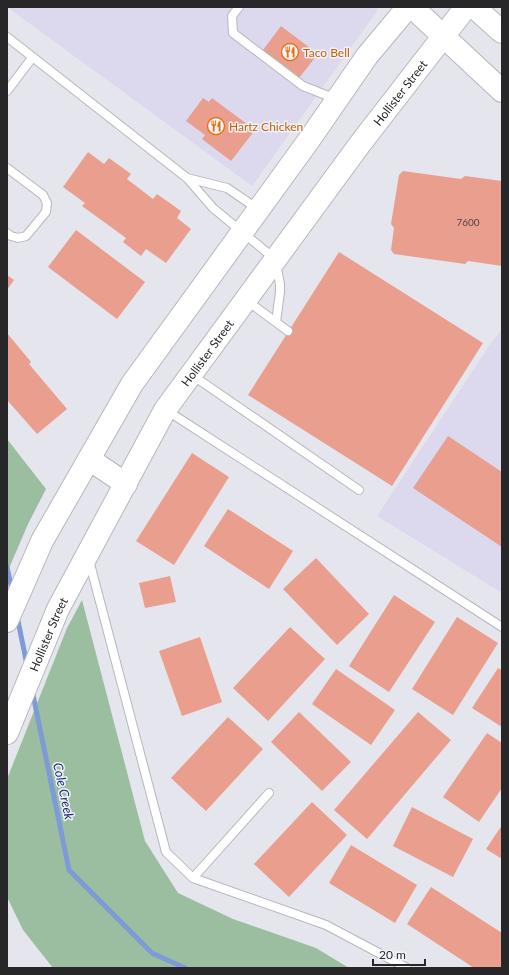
<svg xmlns="http://www.w3.org/2000/svg" width="509" height="975" viewBox="0 0 509 975" font-family="Lato,sans-serif">
  <style>
    .commercial { fill: #dcd9ef }
    .green { fill: #9bbea0 }
    .lines { fill: none; stroke-linecap: round; stroke-linejoin: round }
    .stream { stroke: #7f9bd7; stroke-width: 5 }
    .building { fill: #e99e8e }
    .service-casing { stroke: #b6b7be; stroke-width: 10 }
    .secondary-casing { stroke: #b6b7be; stroke-width: 24 }
    .service { stroke: #fff; stroke-width: 8 }
    .secondary { stroke: #fff; stroke-width: 22 }
    .labels { text-anchor: middle; dominant-baseline: central; stroke-width: 3; stroke-linejoin: round; paint-order: stroke }
    .number-label { font-size: 10px; fill: #584543 }
    .food-label { font-size: 12px; fill: #c56008; stroke: #f2f3fa; text-anchor: start }
    .street-label { font-size: 12px; fill: #27272a; stroke: #f2f3fa }
    .water-label { font-size: 13px; font-style: italic; fill: #173177; stroke: #f2f3fa }
  </style>
  <rect width="100%" height="100%" fill="#e5e6ed"/>
  <!-- commercial -->
  <path class="commercial" d="M7 7H375L378 10 252 186Z
    M502 329V593L377 516 489 346Z"/>
  <!-- green -->
  <path class="green" d="M7 439 46 489 28 524 7 573Z
    M82 600 145 841 178 893 233 919 316 948 349 968H53L23 930 7 897V779L67 628Z"/>
  <g class="lines">
    <!-- stream -->
    <path class="stream" d="M7 567 12 590
      M17 616 27 665
      M32 690 69 870 152 953 185 968"/>
  </g>
  <!-- building -->
  <path class="building" d="M281 26 318 54 299 78 263 50Z
    M203 98 209 102 212 98 255 130 231 161 202 139 205 135 186 121Z
    M88 152 104 164 109 158 131 174 127 179 153 199 157 194 181 211 177 218 191 229 166 263 146 249 141 256 123 242 126 238 82 206 85 203 63 187Z
    M403 171 461 179 465 176 502 181V266L468 261 465 264 394 254 391 250 394 228 391 224 399 175Z
    M76 230 145 282 117 319 48 267Z
    M339 252 483 343 392 486 248 395Z
    M7 275 14 280 7 290Z
    M7 333 31 362 29 364 67 409 37 434 7 400Z
    M448 436 502 472V547L413 488Z
    M192 453 229 477 174 565 136 541Z
    M228 509 293 551 269 589 204 546Z
    M316 558 369 614 337 645 283 589Z
    M170 576 176 602 145 608 139 583Z
    M394 595 435 622 389 692 349 666Z
    M457 617 498 643 453 715 412 689Z
    M290 627 325 659 268 721 233 688Z
    M200 637 222 702 182 716 159 651Z
    M498 668 502 670V727L472 708Z
    M336 669 395 710 371 745 312 704Z
    M299 712 351 762 322 791 271 742Z
    M418 712 451 740 367 839 334 810Z
    M228 717 263 749 206 811 171 778Z
    M487 733 502 743V788L479 822 443 797Z
    M312 802 347 835 289 897 254 864Z
    M412 807 473 839 453 877 393 846Z
    M502 825V859L486 849Z
    M351 845 417 885 395 923 329 883Z
    M431 887 502 933V968H474L407 924Z"/>
  <g class="lines">
    <!-- service casing -->
    <g class="service-casing">
      <path id="service" d="M239 7 232 16 233 33 303 86 336 99
        M7 37 187 178 213 208 275 259 280 284V292L276 322
        M7 91 32 58
        M7 168 43 195 47 203 46 212 26 236 18 238 11 236 7 233
        M187 178 227 188 258 209
        M246 300 288 331
        M192 375 359 490
        M166 410 502 627
        M89 560 166 852 193 878 326 925 407 968
        M193 878 269 793"/>
    </g>
    <!-- secondary casing -->
    <g class="secondary-casing">
      <g id="secondary">
        <path d="M412 7 502 91"/>
        <path d="M474 7 502 32"/>
        <path d="M89 459 126 484"/>
        <path d="M7 621 42 541 132 384 309 140 367 56 408 7"/>
        <path id="s1" d="M7 733 58 609 165 410 360 144 466 7"/>
      </g>
    </g>
    <!-- service -->
    <use href="#service" class="service"/>
    <!-- secondary -->
    <use href="#secondary" class="secondary"/>
  </g>
  <!-- icons -->
  <defs>
    <g id="restaurant-ring" transform="scale(0.9)"><circle r="9.5" fill="#f2f3fa" stroke="#e8710a" stroke-width="1.5"/><path d="M-5-6h1v4h1v-4h1v4h1v-4h1v5L-1.5 .5V6h-2V.5L-5-1ZM5-6V6H3V1.5H1.5Q1.5-4 5-6Z" fill="#e8710a"/></g>
  </defs>
  <g fill-rule="evenodd">
    <use href="#restaurant-ring" x="290" y="52"/>
    <use href="#restaurant-ring" x="216" y="126"/>
  </g>
  <g class="labels">
    <!-- number labels -->
    <g class="number-label">
      <text x="468" y="222">7600</text>
    </g>
    <!-- food labels -->
    <g class="food-label">
      <text x="303" y="52">Taco Bell</text>
      <text x="229" y="126">Hartz Chicken</text>
    </g>
    <!-- street labels -->
    <g class="street-label">
      <text stroke="none"><textPath href="#s1" startOffset="755">Hollister Street</textPath></text>
      <text stroke="none"><textPath href="#s1" startOffset="431">Hollister Street</textPath></text>
      <text stroke="none"><textPath href="#s1" startOffset="107">Hollister Street</textPath></text>
    </g>
    <!-- water labels -->
    <g class="water-label">
      <text transform="translate(64 791) rotate(78)">Cole Creek</text>
    </g>
  </g>
  <!-- border -->
  <rect width="509" height="975" fill="none" stroke="#27272a" stroke-width="16"/>
  <!-- scale -->
  <path d="M373 959v6h52v-6" fill="none" stroke="#27272a" stroke-width="2"/>
  <text x="379" y="959" font-size="12" fill="#27272a" stroke="#f2f3fa" stroke-width="3" paint-order="stroke">20 m</text>
</svg>
